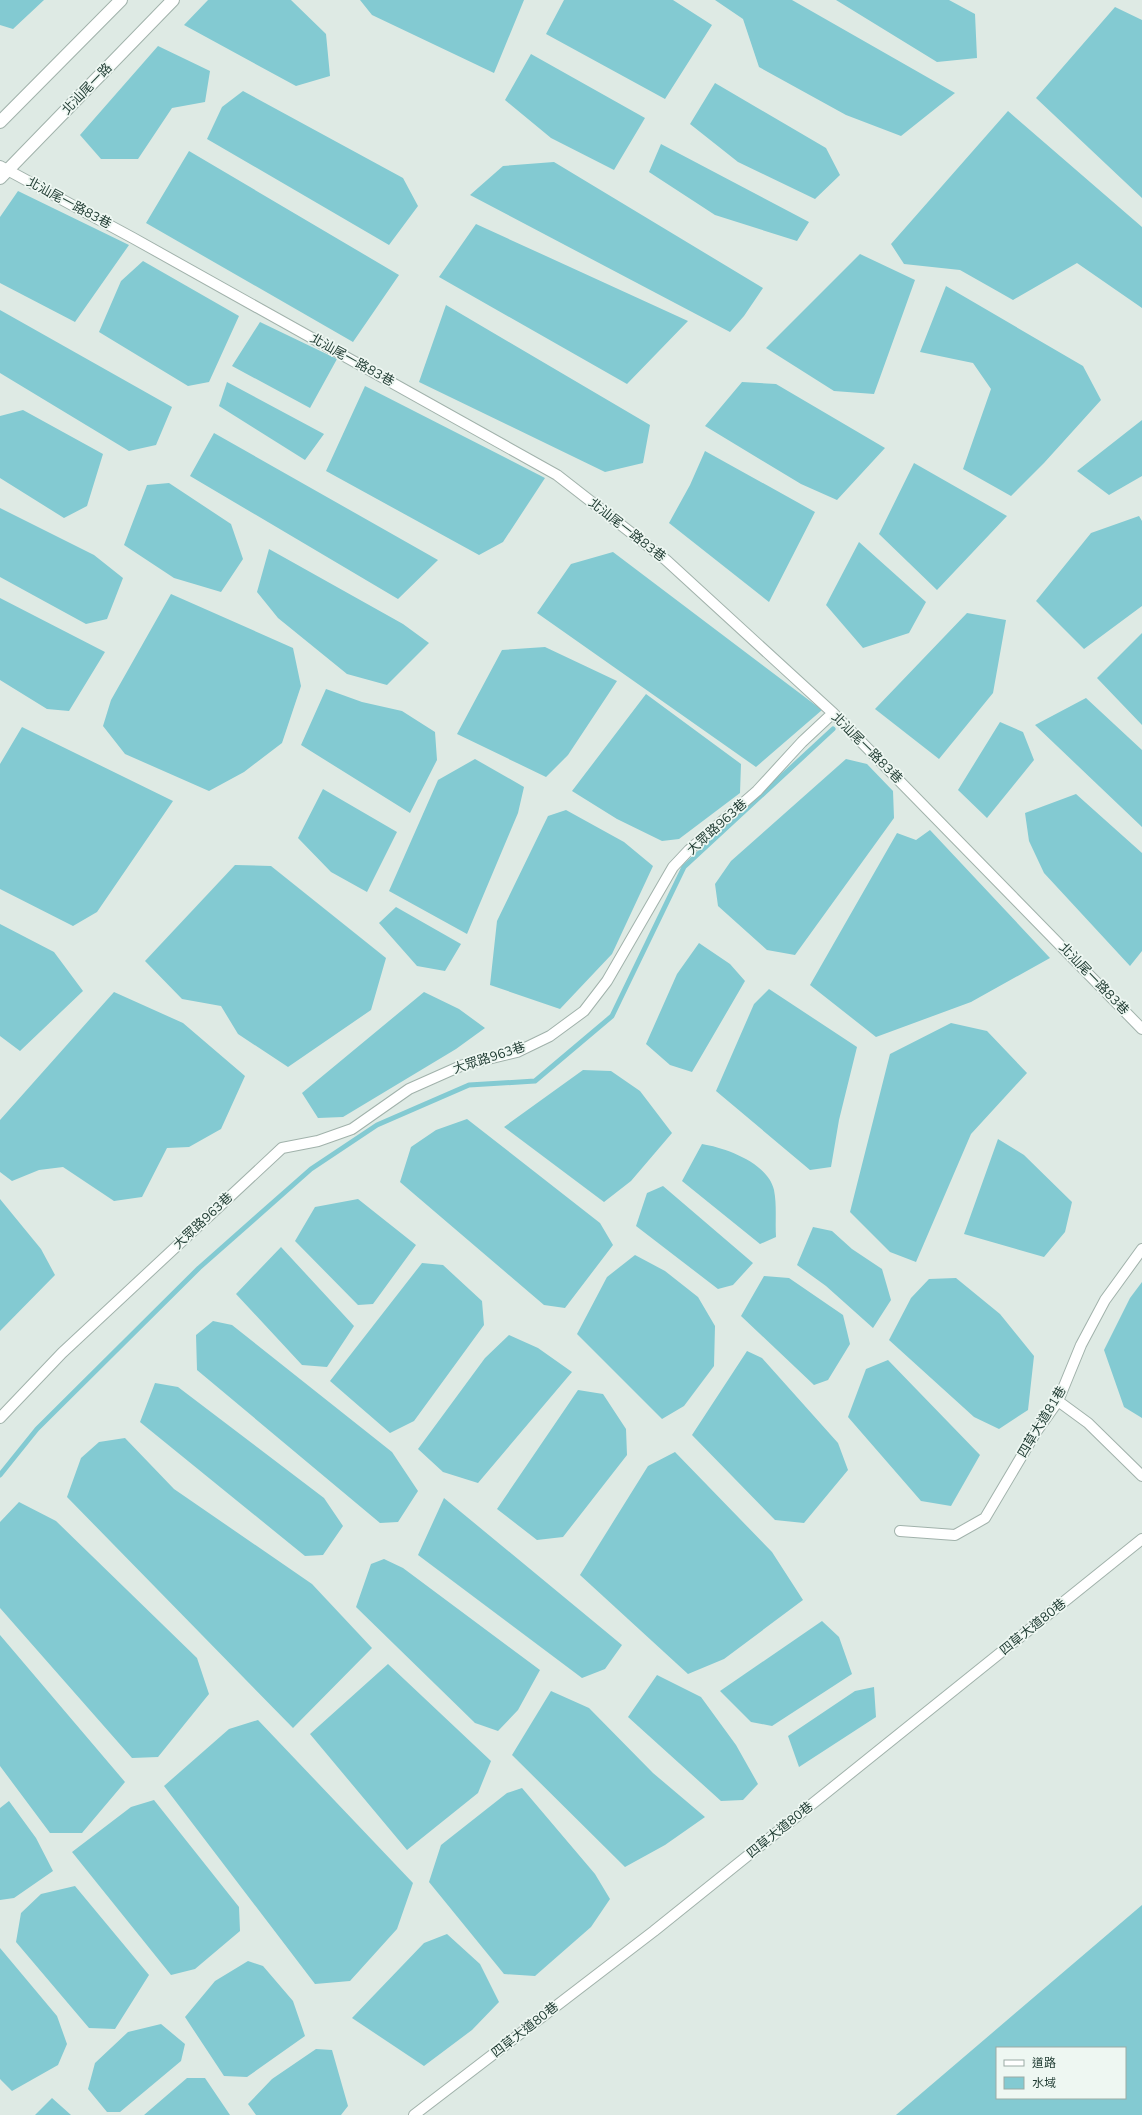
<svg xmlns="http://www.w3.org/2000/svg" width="1142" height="2115" viewBox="0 0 1142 2115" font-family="'Nunito Sans','Noto Sans TC',sans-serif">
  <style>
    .water { fill: #83cad2; fill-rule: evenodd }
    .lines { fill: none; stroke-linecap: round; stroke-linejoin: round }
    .stream { stroke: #83cad2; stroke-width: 5 }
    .service-casing { stroke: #a1b2ab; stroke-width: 12 }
    .tertiary-casing { stroke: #a1b2ab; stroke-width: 14 }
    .service { stroke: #fff; stroke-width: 10 }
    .tertiary { stroke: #fff; stroke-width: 12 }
    .labels { text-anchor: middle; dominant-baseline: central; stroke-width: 3.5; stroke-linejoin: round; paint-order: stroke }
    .street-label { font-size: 13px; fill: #1f3b32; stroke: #eef7f2 }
  </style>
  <rect width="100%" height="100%" fill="#deeae4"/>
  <!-- water -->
  <path class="water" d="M0 0H44L13 29 0 25Z
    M208 0H291L326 34 330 76 296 86 184 25Z
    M360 0H524L494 73 372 15Z
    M564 0H673L712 25 665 99 546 34Z
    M715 0H792L955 93 901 136 846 115 759 67 743 19Z
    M836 0H949L975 14 977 58 937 62Z
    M1115 7 1142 20V198L1036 98Z
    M158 46 210 71 205 102 172 108 138 159H101L80 135Z
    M531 54 645 118 614 170 551 138 505 100Z
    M715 83 826 148 840 175 815 199 738 162 690 124Z
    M243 91 403 178 418 206 389 245 207 139 222 107Z
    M1008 111 1142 227V308L1077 263 1013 300 960 270 904 264 891 244Z
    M661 144 809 222 797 241 715 215 649 172Z
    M189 151 399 275 353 342 146 223Z
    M554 162 763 288 744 316 730 332 470 195 503 166Z
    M18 191 129 245 75 322 0 283V217Z
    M476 224 688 321 627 384 439 277Z
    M860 254 915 280 874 394 834 391 766 348Z
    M143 261 239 316 209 382 188 386 99 332 121 281Z
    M946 286 1083 366 1101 400 1044 463 1011 496 963 469 991 389 973 363 920 352Z
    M446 305 650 425 643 463 605 472 419 382Z
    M0 310 172 407 156 445 129 451 0 373Z
    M260 322 337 359 310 408 232 366Z
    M227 382 324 434 305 460 219 406Z
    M742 382 776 384 885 448 837 500 801 484 705 426Z
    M365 386 545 478 503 542 479 555 326 471Z
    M23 410 103 454 87 506 64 518 0 478V416Z
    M1142 420V476L1109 495 1077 471Z
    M214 433 438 560 398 599 190 476Z
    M705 451 815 512 769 602 669 523 690 485Z
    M914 463 1007 516 937 590 879 534Z
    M169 483 231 524 243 559 221 592 174 578 124 545 147 485Z
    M0 508 94 555 123 578 107 619 86 624 0 577Z
    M1139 516 1142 521V606L1084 649 1036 601 1091 533Z
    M859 542 926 602 909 633 863 648 826 605Z
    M269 549 403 624 429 643 387 685 347 674 278 618 257 592Z
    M613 552 822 710 756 767 537 613 571 564Z
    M171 594 293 648 301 686 282 743 244 772 209 791 125 754 103 726 111 700Z
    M0 598 105 652 69 711 47 709 0 680Z
    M967 613 1006 620 993 693 939 759 875 709Z
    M1142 633V725L1097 678Z
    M545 647 617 681 568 755 546 777 457 734 502 650Z
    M326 689 362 702 402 711 435 732 437 760 410 813 301 745Z
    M646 694 741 764 740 793 679 839 662 841 617 819 572 791Z
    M1086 698 1142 750V827L1035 725Z
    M1000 722 1023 732 1034 760 987 818 958 790Z
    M22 727 173 801 97 912 73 926 0 889V764Z
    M475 759 524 787 518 813 467 934 389 891 438 780Z
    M846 759 867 764 893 791 894 818 795 955 767 950 718 906 715 884 731 861Z
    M323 789 397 832 367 892 331 872 298 838Z
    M1076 794 1142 853V951L1130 966 1044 873 1029 841 1025 813Z
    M566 810 624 842 653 866 612 954 560 1009 490 985 497 921 548 816Z
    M930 830 1050 958 971 1002 876 1037 810 985 897 833 916 840Z
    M235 865 271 866 386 958 371 1010 288 1067 238 1034 221 1006 182 999 145 961Z
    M396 907 461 944 445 971 417 966 379 923Z
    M0 924 54 952 83 991 20 1051 0 1036Z
    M699 943 730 964 745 981 692 1072 670 1065 646 1044 677 974Z
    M769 989 857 1047 839 1120 831 1167 810 1170 716 1091 754 1004Z
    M114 992 183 1023 245 1076 221 1129 189 1147 167 1148 142 1197 114 1201 63 1167 39 1170 12 1181 0 1172V1120Z
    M424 992 459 1009 485 1028 456 1049 343 1117 318 1118 302 1093Z
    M951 1023 987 1031 1027 1073 971 1134 916 1262 890 1252 850 1212 890 1054Z
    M583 1070 611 1071 640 1091 672 1133 631 1181 604 1202 504 1127Z
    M467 1119 600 1223 613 1245 565 1308 544 1305 400 1182 411 1147 436 1130Z
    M998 1139 1024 1155 1072 1202 1065 1232 1044 1257 964 1234Z
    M702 1144C726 1148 768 1163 774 1190 777 1205 775 1222 776 1237L760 1244 682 1181Z
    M663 1186 753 1263 733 1285 718 1289 636 1226 647 1193Z
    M0 1199 41 1249 55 1275 0 1331Z
    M358 1199 416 1245 373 1304 358 1305 295 1241 315 1207Z
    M813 1227 832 1231 852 1249 882 1269 891 1300 873 1328 826 1286 797 1265Z
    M281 1247 354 1326 327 1367 302 1365 236 1294Z
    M635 1255 665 1271 698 1297 715 1326 714 1366 684 1406 662 1419 577 1334 607 1277Z
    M422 1263 443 1265 482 1301 484 1325 414 1421 390 1433 330 1381Z
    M764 1276 789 1278 843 1315 850 1344 828 1380 814 1385 741 1316Z
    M956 1278 1000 1314 1034 1356 1028 1410 999 1429 974 1417 889 1340 911 1298 929 1279Z
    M1142 1282V1418L1124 1407 1104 1350 1130 1298Z
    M213 1321 232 1325 392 1452 418 1491 398 1522 380 1523 197 1370 196 1335Z
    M509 1335 538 1348 572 1372 478 1483 443 1472 418 1449 485 1358Z
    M747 1351 762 1358 838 1443 848 1470 804 1523 775 1520 692 1435Z
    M888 1360 980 1455 951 1506 921 1501 848 1417 866 1369Z
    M155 1383 178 1387 324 1498 343 1526 323 1555 305 1556 140 1422Z
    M578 1390 603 1394 626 1429 627 1455 563 1537 537 1540 497 1509Z
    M125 1438 174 1489 312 1584 372 1648 293 1728 67 1497 81 1458 99 1442Z
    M675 1452 772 1552 803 1600 724 1659 688 1674 580 1575 648 1466Z
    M444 1498 622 1645 605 1669 582 1678 418 1555Z
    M19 1502 56 1521 197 1658 209 1694 158 1757 132 1758 0 1608V1522Z
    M384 1559 403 1568 540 1670 518 1710 498 1731 475 1723 356 1607 371 1564Z
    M822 1621 839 1637 852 1674 772 1726 751 1722 720 1691Z
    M0 1635 125 1782 82 1833H50L0 1766Z
    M388 1664 491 1761 478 1793 407 1850 310 1734Z
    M657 1675 701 1697 736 1745 758 1784 743 1800 721 1801 628 1717Z
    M874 1687 876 1717 799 1767 788 1736 855 1691Z
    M551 1691 589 1708 653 1773 705 1817 665 1845 625 1867 512 1755Z
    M258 1720 413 1883 397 1929 350 1981 315 1984 164 1786 229 1729Z
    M522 1788 595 1874 610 1899 591 1927 535 1976 504 1974 429 1882 441 1845 507 1793Z
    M154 1800 239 1907 240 1931 195 1969 171 1975 72 1852 131 1807Z
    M9 1801 36 1838 53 1871 14 1898 0 1900V1808Z
    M75 1886 149 1975 115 2029 89 2028 16 1942 21 1913 41 1894Z
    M1142 1905V2115H896ZM997 2048H1125V2098H997Z
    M447 1934 480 1964 499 2002 472 2030 424 2066 352 2018 424 1943Z
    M0 1948 57 2016 67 2044 58 2065 12 2091 0 2079Z
    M248 1961 263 1966 293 2001 305 2036 247 2077 224 2076 185 2017 215 1981Z
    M161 2024 185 2044 181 2061 120 2112H107L88 2089 95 2063 128 2032Z
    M316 2049 332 2050 348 2106 341 2115H256L248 2104 272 2079Z
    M187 2078H205L230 2115H144Z
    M52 2098 71 2115H35Z"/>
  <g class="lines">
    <!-- stream -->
    <path class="stream" d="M0 1475 37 1429 199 1268 311 1169 377 1125 469 1085 535 1081 612 1016 684 867 833 729"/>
    <!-- service casing -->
    <g class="service-casing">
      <path id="service" d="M0 166 133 238 557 475 666 560 833 713 1142 1029
        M1058 1401 1088 1423 1142 1476
        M0 1418 62 1353 282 1148 318 1141 352 1129 409 1089 463 1065 517 1052 550 1036 584 1011 607 981 673 867 689 850 757 791 802 742 833 713
        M900 1531 955 1535 985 1518 1036 1432 1058 1401 1081 1345 1105 1300 1142 1249
        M414 2115 654 1931 1142 1539"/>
    </g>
    <!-- tertiary casing -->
    <g class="tertiary-casing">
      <path id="tertiary" d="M0 122 121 0
        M0 178 173 0"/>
    </g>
    <!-- service -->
    <use href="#service" class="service"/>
    <!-- tertiary -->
    <use href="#tertiary" class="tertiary"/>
  </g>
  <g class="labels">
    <!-- street labels -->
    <g class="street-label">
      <text transform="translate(87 89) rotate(-46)">北汕尾一路</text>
      <text transform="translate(69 203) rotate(28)">北汕尾一路83巷</text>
      <text transform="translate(352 360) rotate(29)">北汕尾一路83巷</text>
      <text transform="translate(627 530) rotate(38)">北汕尾一路83巷</text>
      <text transform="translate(867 748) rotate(45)">北汕尾一路83巷</text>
      <text transform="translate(717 827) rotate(-42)">大眾路963巷</text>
      <text transform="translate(1094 979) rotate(46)">北汕尾一路83巷</text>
      <text transform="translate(489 1058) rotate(-18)">大眾路963巷</text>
      <text transform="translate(203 1221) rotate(-43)">大眾路963巷</text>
      <text transform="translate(1042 1422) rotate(-59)">四草大道81巷</text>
      <text transform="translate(1033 1627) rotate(-39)">四草大道80巷</text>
      <text transform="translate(780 1830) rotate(-39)">四草大道80巷</text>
      <text transform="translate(525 2030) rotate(-38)">四草大道80巷</text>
    </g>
  </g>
  <!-- legend -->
  <rect x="996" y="2047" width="130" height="52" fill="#eef7f2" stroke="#9baca5"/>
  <rect x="1004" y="2060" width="20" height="6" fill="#ffffff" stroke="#9baca5"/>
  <text x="1032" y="2067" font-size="12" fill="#1f3b32">道路</text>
  <rect x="1004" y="2077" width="20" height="12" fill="#83cad2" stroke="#9baca5"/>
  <text x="1032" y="2087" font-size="12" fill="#1f3b32">水域</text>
</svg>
